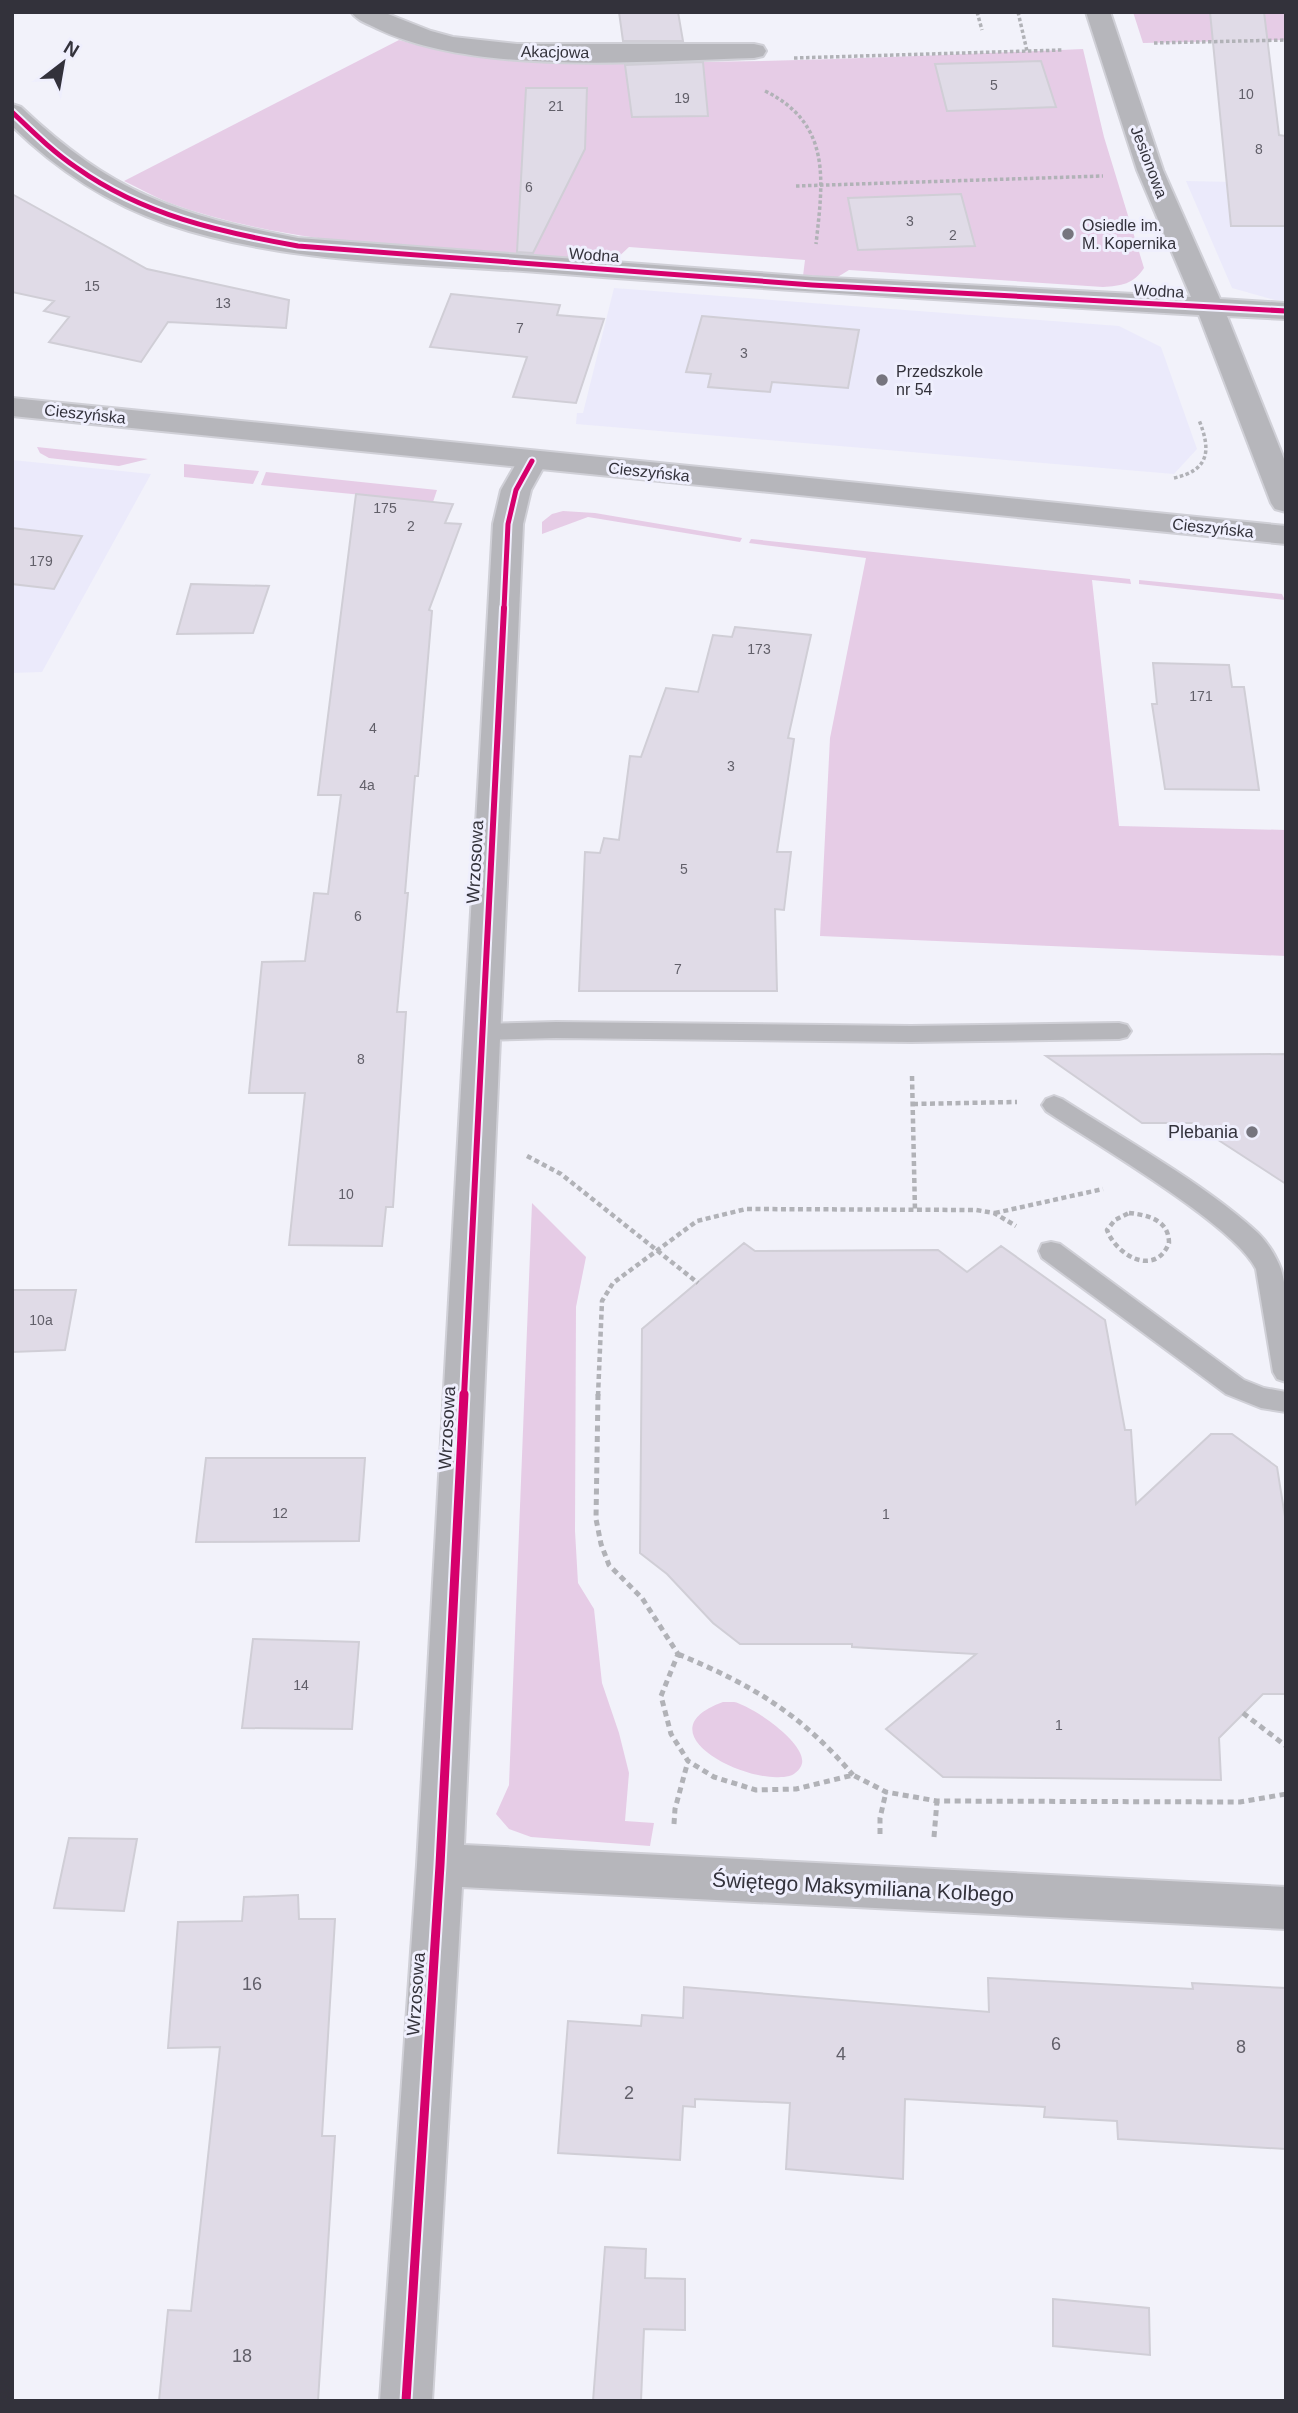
<svg xmlns="http://www.w3.org/2000/svg" width="1298" height="2413" viewBox="0 0 1298 2413" font-family="Helvetica,sans-serif">
  <style>
    .built { fill: #ebeafb }
    .green { fill: #e6cce6 }
    .building { fill: #e0dbe7; stroke: #d0ced6; stroke-width: 2 }
    .lines { fill: none; stroke-linecap: round; stroke-linejoin: round }
    .lane-casing { stroke: #d0d0d7; stroke-width: 4 }
    .street-casing { stroke: #d0d0d7; stroke-width: 4 }
    .secondary-casing { stroke: #d0d0d7; stroke-width: 4 }
    .path-far2 { stroke: #b1b2b7; stroke-width: 3.5; stroke-dasharray: 3.5 2.5; stroke-linecap: butt }
    .path-far1 { stroke: #b1b2b7; stroke-width: 4.5; stroke-dasharray: 5 3.5; stroke-linecap: butt }
    .path { stroke: #b1b2b7; stroke-width: 5; stroke-dasharray: 6 4.5; stroke-linecap: butt }
    .lane { fill: #b6b6bb; fill-rule: evenodd }
    .street { fill: #b6b6bb; fill-rule: evenodd }
    .secondary { fill: #b6b6bb; fill-rule: evenodd }
    .cycleway-far2-casing { stroke: #efeffd; stroke-width: 9 }
    .cycleway-far1-casing { stroke: #efeffd; stroke-width: 10 }
    .cycleway-casing { stroke: #efeffd; stroke-width: 13 }
    .cycleway-far2 { stroke: #d6006c; stroke-width: 5 }
    .cycleway-far1 { stroke: #d6006c; stroke-width: 6 }
    .cycleway { stroke: #d6006c; stroke-width: 9 }
    .poi-dot { fill: #76757e; stroke: #efeffd; stroke-width: 2.5 }
    .labels { text-anchor: middle; dominant-baseline: central; stroke-width: 6; stroke-linejoin: round; paint-order: stroke }
    .number-label { font-size: 14px; fill: #615f69 }
    .far-street-label { font-size: 16px; fill: #33323b; stroke: #efeffd }
    .far-poi-label { font-size: 16px; fill: #33323b; stroke: #efeffd; text-anchor: start }
    .street-label { font-size: 18px; fill: #33323b; stroke: #efeffd }
    .poi-label { font-size: 18px; fill: #33323b; stroke: #efeffd; text-anchor: end }
    .near-number-label { font-size: 18px; fill: #615f69 }
    .near-street-label { font-size: 21px; fill: #33323b; stroke: #efeffd }
  </style>
  <rect width="100%" height="100%" fill="#f2f2fa"/>
  <!-- built -->
  <path class="built" d="M1186 181 1286 183V300H1275L1232 288Z
    M614 288 1119 326 1161 347 1197 449 1174 474 576 424 577 413H583Z
    M12 460 151 474 42 672 12 673Z"/>
  <!-- green -->
  <path class="green" d="M1133 12H1286V40L1143 43Z
    M399 40C490 67 569 62 663 62 803 62 943 55 1083 49L1104 137 1144 268C1134 284 1121 286 1103 287L849 270 836 278 803 276 805 260 629 247 614 261C473 251 299 251 167 202 153 196 139 188 124 181Z
    M37 447 148 459 119 466 49 458 40 453Z
    M184 464 259 471 253 484 184 477Z
    M266 472 437 490 433 502 261 485Z
    M563 511 595 513 742 538 740 542 588 517 542 534V522L552 514Z
    M751 539 1130 579 1131 584 1092 580 1119 826 1286 830V956L820 936 830 738 866 558 749 543Z
    M1139 580 1282 594 1285 600 1139 584Z
    M532 1203 586 1257 576 1307 575 1531 578 1583 594 1609 602 1683 619 1733 629 1773 625 1821 654 1823 650 1846 531 1837 509 1829 496 1814 509 1785Z
    M723 1702C726 1702 730 1702 734 1702 751 1705 815 1748 800 1768 795 1775 789 1777 781 1777 740 1781 643 1731 723 1702Z"/>
  <!-- building -->
  <path class="building" d="M619 12H678L683 41H623Z
    M1210 12H1264L1279 135 1286 136V226H1231Z
    M1041 61 1056 107 947 111 935 64Z
    M703 62 708 116 632 117 625 65Z
    M526 88H587L585 149 533 253 517 252Z
    M12 194 147 269 289 300 286 328 168 322 141 362 49 342 69 317 44 311 54 301 12 292Z
    M961 194 975 246 858 250 848 198Z
    M451 294 560 305 557 315 604 319 576 403 513 397 527 357 430 347Z
    M702 316 859 330 848 388 772 382 770 392 708 387 711 374 686 372Z
    M356 494 453 504 445 523 461 524 429 610 432 611 418 776H415L405 893H408L397 1012H406L393 1207H386L382 1246 289 1245 305 1093H249L262 962 305 961 314 893 328 894 341 795H318Z
    M12 528 82 536 54 589 12 584Z
    M191 584 269 586 253 633 177 634Z
    M735 627 811 635 788 738 794 739 777 852H791L784 910 775 909 777 991H579L585 852 600 853 604 838 619 840 630 756 641 757 666 688 698 692 713 635 732 637Z
    M1153 663 1229 665 1232 687H1244L1259 790 1165 789 1152 704H1157Z
    M1286 1054V1184L1192 1123H1142L1046 1056Z
    M744 1243 755 1251 938 1250 967 1272 1001 1246 1105 1320 1125 1430H1131L1136 1504 1211 1434H1232L1277 1467 1286 1523V1694H1263L1219 1738 1221 1780 943 1777 886 1729 976 1654 852 1647V1644H740L713 1623 667 1574 640 1553 642 1329Z
    M12 1290H76L65 1350 12 1352Z
    M206 1458H365L359 1541 196 1542Z
    M253 1639 359 1642 352 1729 242 1728Z
    M69 1838 137 1839 124 1911 54 1908Z
    M298 1895 299 1919H335L322 2136H335L318 2401H159L168 2310 191 2311 220 2047 168 2048 178 1922 242 1921 244 1897Z
    M988 1978 1193 1989 1192 1983 1286 1988V2149L1118 2139 1117 2121 1044 2117 1045 2107 905 2099 903 2179 786 2169 790 2103 695 2099V2107L683 2106 680 2160 558 2153 568 2021 641 2026 642 2015 683 2018 684 1987 989 2012Z
    M605 2247 646 2249 645 2278 685 2279V2330L644 2329 641 2401H593Z
    M1053 2299 1149 2308 1150 2355 1053 2346Z"/>
  <g class="lines">
    <!-- lane casing -->
    <g class="lane-casing">
      <path id="lane" d="M556 1022 911 1026 1119 1023 1127 1025 1131 1031 1127 1037 1119 1039 911 1042 556 1038 482 1040 474 1038 470 1032 474 1026 482 1024Z
        M1054 1096 1062 1099C1124 1139 1205 1184 1258 1233 1268 1243 1276 1256 1281 1269 1291 1304 1286 1346 1286 1382L1277 1379 1273 1372 1256 1269C1235 1225 1092 1142 1046 1111L1042 1105 1046 1099Z
        M1051 1242 1060 1244 1244 1380 1264 1388 1286 1392V1412L1261 1408 1226 1394 1042 1258 1039 1251 1042 1244Z"/>
    </g>
    <!-- street casing -->
    <g class="street-casing">
      <path id="street" d="M351 12H383L431 31 453 37 517 44H754L763 46 766 51 763 56 754 58C645 61 476 76 378 29 369 24 357 21 351 12Z
        M1086 12H1110L1163 170 1220 299 1286 303V319L1227 316 1286 464V512L1275 509 1271 503 1199 315C978 302 757 289 537 272 414 263 285 264 167 224 107 203 57 170 12 126V104L21 107C112 193 176 215 298 238L812 277 1191 297 1137 170Z
        M532 452 543 455 547 461 531 490 523 524 464 1845 1286 1887V1929L462 1887 432 2401H380L417 1865 493 524 501 490 521 455Z"/>
    </g>
    <!-- secondary casing -->
    <g class="secondary-casing">
      <path id="secondary" d="M12 398 1286 526V544L12 416Z"/>
    </g>
    <!-- path-far2 -->
    <path class="path-far2" d="M977 12 982 30
      M1018 12 1027 51
      M1154 43 1286 40
      M794 58 1062 50
      M765 91C832 124 823 180 816 244
      M796 186 1103 176
      M1174 478C1210 470 1211 450 1199 420"/>
    <!-- path-far1 -->
    <path class="path-far1" d="M912 1076 915 1211
      M913 1104 1017 1102
      M527 1156 561 1174 698 1283
      M995 1213 1103 1189
      M1129 1213C1148 1215 1169 1220 1169 1243 1155 1278 1116 1255 1107 1230L1115 1220Z
      M598 1396 602 1301 613 1283 697 1221 746 1209 976 1210 994 1213 1016 1226"/>
    <!-- path -->
    <path class="path" d="M598 1394 596 1519 601 1544 609 1565 642 1598 678 1654 661 1696 671 1734 688 1761 714 1777 756 1790 796 1789 853 1775 886 1792 937 1801 1240 1802 1286 1794
      M678 1654C752 1685 800 1713 853 1775
      M1243 1713 1286 1746
      M674 1824 675 1809 688 1761
      M880 1834V1818L886 1792
      M934 1837 937 1801"/>
    <!-- lane -->
    <use href="#lane" class="lane"/>
    <!-- street -->
    <use href="#street" class="street"/>
    <!-- secondary -->
    <use href="#secondary" class="secondary"/>
    <!-- cycleway-far2 casing -->
    <g class="cycleway-far2-casing">
      <path id="cycleway-far2" d="M12 112C33 132 53 152 77 168 143 215 220 232 298 246L812 285 1286 311
        M504 609 508 524 516 490 532 461"/>
    </g>
    <!-- cycleway-far1 casing -->
    <g class="cycleway-far1-casing">
      <path id="cycleway-far1" d="M464 1396 504 608"/>
    </g>
    <!-- cycleway casing -->
    <g class="cycleway-casing">
      <path id="cycleway" d="M406 2401 440 1865 464 1394"/>
    </g>
    <!-- cycleway-far2 -->
    <use href="#cycleway-far2" class="cycleway-far2"/>
    <!-- cycleway-far1 -->
    <use href="#cycleway-far1" class="cycleway-far1"/>
    <!-- cycleway -->
    <use href="#cycleway" class="cycleway"/>
  </g>
  <!-- markers -->
  <g class="poi-dot">
    <circle cx="1068" cy="234" r="7"/>
    <circle cx="882" cy="380" r="7"/>
    <circle cx="1252" cy="1132" r="7"/>
  </g>
  <g class="labels">
    <!-- number labels -->
    <g class="number-label">
      <text x="994" y="85">5</text>
      <text x="1246" y="94">10</text>
      <text x="682" y="98">19</text>
      <text x="556" y="106">21</text>
      <text x="1259" y="149">8</text>
      <text x="529" y="187">6</text>
      <text x="910" y="221">3</text>
      <text x="953" y="235">2</text>
      <text x="92" y="286">15</text>
      <text x="223" y="303">13</text>
      <text x="520" y="328">7</text>
      <text x="744" y="353">3</text>
      <text x="385" y="508">175</text>
      <text x="411" y="526">2</text>
      <text x="41" y="561">179</text>
      <text x="759" y="649">173</text>
      <text x="1201" y="696">171</text>
      <text x="373" y="728">4</text>
      <text x="731" y="766">3</text>
      <text x="367" y="785">4a</text>
      <text x="684" y="869">5</text>
      <text x="358" y="916">6</text>
      <text x="678" y="969">7</text>
      <text x="361" y="1059">8</text>
      <text x="346" y="1194">10</text>
      <text x="41" y="1320">10a</text>
      <text x="280" y="1513">12</text>
      <text x="886" y="1514">1</text>
      <text x="301" y="1685">14</text>
      <text x="1059" y="1725">1</text>
    </g>
    <!-- far-street labels -->
    <g class="far-street-label">
      <text transform="translate(555 52) rotate(1)">Akacjowa</text>
      <text transform="translate(1149 162) rotate(69)">Jesionowa</text>
      <text transform="translate(594 255) rotate(4)">Wodna</text>
      <text transform="translate(1159 291) rotate(3)">Wodna</text>
      <text transform="translate(85 414) rotate(6)">Cieszyńska</text>
      <text transform="translate(649 472) rotate(6)">Cieszyńska</text>
      <text transform="translate(1213 528) rotate(6)">Cieszyńska</text>
    </g>
    <!-- far-poi labels -->
    <g class="far-poi-label">
      <text x="1082" y="225">Osiedle im.<tspan x="1082" dy="18">M. Kopernika</tspan></text>
      <text x="896" y="371">Przedszkole<tspan x="896" dy="18">nr 54</tspan></text>
    </g>
    <!-- street labels -->
    <g class="street-label">
      <text transform="translate(475 862) rotate(-87)">Wrzosowa</text>
      <text transform="translate(447 1428) rotate(-87)">Wrzosowa</text>
      <text transform="translate(416 1994) rotate(-86)">Wrzosowa</text>
    </g>
    <!-- poi labels -->
    <g class="poi-label">
      <text x="1238" y="1132">Plebania</text>
    </g>
    <!-- near-number labels -->
    <g class="near-number-label">
      <text x="252" y="1984">16</text>
      <text x="1056" y="2044">6</text>
      <text x="1241" y="2047">8</text>
      <text x="841" y="2054">4</text>
      <text x="629" y="2093">2</text>
      <text x="242" y="2356">18</text>
    </g>
    <!-- near-street labels -->
    <g class="near-street-label">
      <text transform="translate(863 1887) rotate(3)">Świętego Maksymiliana Kolbego</text>
    </g>
  </g>
  <!-- border -->
  <rect width="1298" height="2413" fill="none" stroke="#33323b" stroke-width="28"/>
  <!-- north arrow -->
  <g transform="translate(63 63) rotate(31)" stroke="#efeffd" stroke-width="5" paint-order="stroke">
  <path d="M0-5L12 26L0 18L-12 26Z" fill="#33323b"/>
  <text y="-10" font-size="19" font-weight="bold" text-anchor="middle" fill="#33323b">N</text>
  </g>
</svg>
